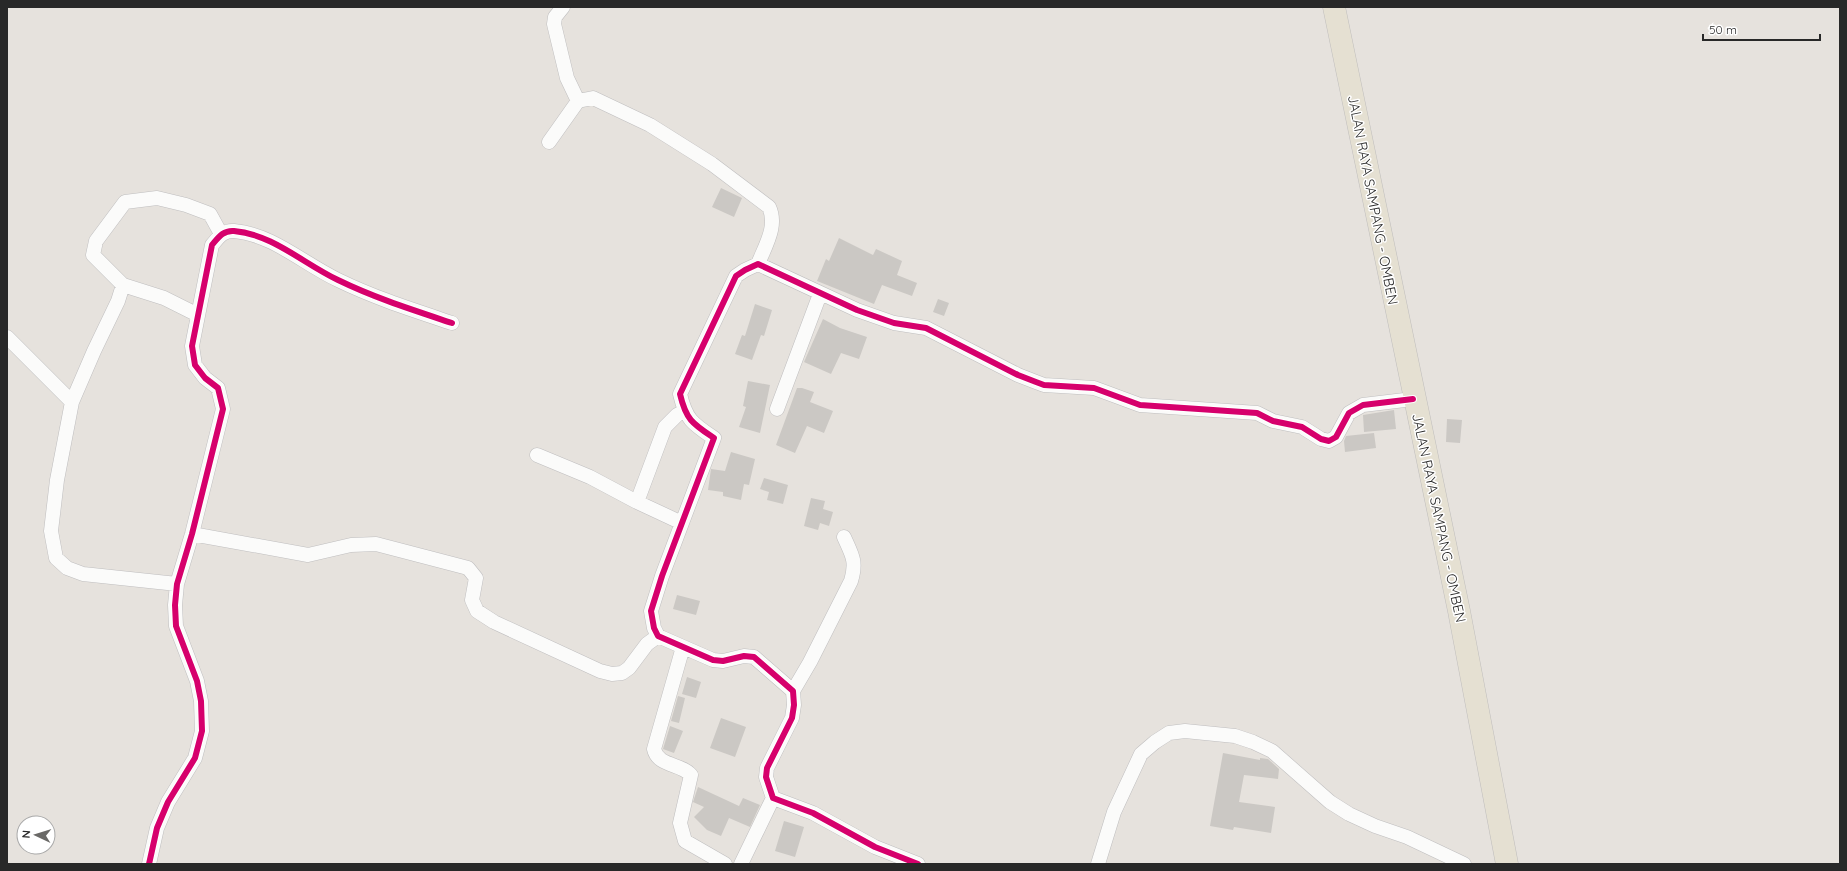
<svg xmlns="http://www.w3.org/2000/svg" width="1847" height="871" viewBox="0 0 1847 871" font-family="Quicksand,sans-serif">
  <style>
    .building { fill: #cbc8c4 }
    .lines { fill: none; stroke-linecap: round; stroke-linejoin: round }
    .street-casing { stroke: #bfbebf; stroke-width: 15 }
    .primary-casing { stroke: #bfbdbc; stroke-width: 23 }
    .street { stroke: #fbfbfa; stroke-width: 14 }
    .primary { stroke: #e5e0d2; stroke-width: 22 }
    .cycleway-casing { stroke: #fff; stroke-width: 8 }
    .cycleway { stroke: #d6006c; stroke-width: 6 }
    .labels { text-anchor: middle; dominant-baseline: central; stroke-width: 3; stroke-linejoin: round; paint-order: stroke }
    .street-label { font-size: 14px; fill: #282828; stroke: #fff }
  </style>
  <rect width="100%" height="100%" fill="#e6e2dd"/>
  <!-- building -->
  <path class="building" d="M721 188 742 198 734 217 712 207Z
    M839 238 873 255 876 249 902 261 897 275 917 283 912 296 882 285 874 304 817 281 826 259 829 261Z
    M938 299 949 303 944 316 933 312Z
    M755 304 772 310 764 336 761 335 752 360 735 354 742 335 745 336Z
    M823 319 840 328 867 337 859 359 841 353 831 374 804 362Z
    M748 381 770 385 760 433 739 427 746 407 743 406Z
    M797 388H802L814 392 810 402 833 411 824 433 807 426 795 453 776 445Z
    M1394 410 1396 429 1364 432 1363 415Z
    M1447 419 1462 420 1460 443 1446 442Z
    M1374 433 1376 448 1345 452 1344 441 1346 436Z
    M731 452 755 459 749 485 744 484 741 500 723 496V492L708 490 711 469 725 471Z
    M764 478 788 485 783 504 767 500 769 492 760 489Z
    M811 498 825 501 823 509 833 512 829 526 820 523 818 530 804 526Z
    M677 595 700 601 696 615 673 609Z
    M687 677 701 682 696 698 682 694Z
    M678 696 685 698 679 723 671 721Z
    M721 718 746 727 735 757 710 748Z
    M670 726 683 731 674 753 663 749Z
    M1223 753 1260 760V758L1268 759 1279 769 1278 779 1244 775 1239 802 1275 807 1271 833 1234 827 1233 830 1210 826Z
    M698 787 739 806 743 798 760 805 750 827 729 818 721 836 707 830 694 817 704 807 693 802Z
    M784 821 804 827 795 857 775 851Z"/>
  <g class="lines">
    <!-- street casing -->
    <g class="street-casing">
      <path id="street" d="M563 7 555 17 554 24 567 78 578 101
        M549 142 578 101 593 98 650 125 712 164 769 207C778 226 765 246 758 264
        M123 285 164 298 198 315
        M7 337 72 402
        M777 409 820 294
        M537 455 590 477 637 502 682 523
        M637 502 665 427 677 415 684 411
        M192 534 308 555 351 545 376 544 468 568 476 578 472 600 477 611 494 622 600 671 612 674 622 673 629 668 647 644 658 636
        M177 584 83 574 67 568 56 558 51 531 57 480 72 402 94 351 118 301 123 285 93 255 96 241 125 202 157 198 186 205 210 214 221 234
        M683 647 654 749C658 767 681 763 691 775L680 823 685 841 725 864
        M793 691 810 662 851 581C857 561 852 555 844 537
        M149 864 157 828 168 802 195 758 202 731 201 701 197 681 176 626 175 605 177 584 192 534 223 409 218 388 205 378 195 365 192 346 212 245C218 238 223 230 234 231 272 234 304 264 338 280 375 298 413 310 452 323
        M741 864 773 798
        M918 864 875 847 813 813 773 798 766 777 767 768 792 718 794 705 793 691 754 657 744 656 723 661 713 660 658 636 654 628 651 611 662 576 714 438C693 424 686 420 680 394L736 276 745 270 758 264 857 310 894 323 926 328 1018 375 1036 382 1044 385 1094 388 1140 405 1257 413 1273 421 1302 427 1321 439 1329 441 1336 437 1349 413 1363 405 1413 399
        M1098 864 1114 812 1141 754 1155 742 1169 733 1185 731 1235 736 1253 742 1272 751 1330 802 1349 814 1375 826 1407 837 1464 864"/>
    </g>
    <!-- primary casing -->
    <g class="primary-casing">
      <path id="primary" d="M1334 7 1459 611 1507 864"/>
    </g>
    <!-- street -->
    <use href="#street" class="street"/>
    <!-- primary -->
    <use href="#primary" class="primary"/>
    <!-- cycleway casing -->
    <g class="cycleway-casing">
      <path id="cycleway" d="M149 864 157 828 168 802 195 758 202 731 201 701 197 681 176 626 175 605 177 584 192 534 223 409 218 388 205 378 195 365 192 346 212 245C218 238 223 230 234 231 272 234 304 264 338 280 375 298 413 310 452 323
        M918 864 875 847 813 813 773 798 766 777 767 768 792 718 794 705 793 691 754 657 744 656 723 661 713 660 658 636 654 628 651 611 662 576 714 438C693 424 686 420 680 394L736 276 745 270 758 264 857 310 894 323 926 328 1018 375 1036 382 1044 385 1094 388 1140 405 1257 413 1273 421 1302 427 1321 439 1329 441 1336 437 1349 413 1363 405 1413 399"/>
    </g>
    <!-- cycleway -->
    <use href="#cycleway" class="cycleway"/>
  </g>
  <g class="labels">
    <!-- street labels -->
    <g class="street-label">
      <text transform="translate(1373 200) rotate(79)">JALAN RAYA SAMPANG - OMBEN</text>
      <text transform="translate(1439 518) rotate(78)">JALAN RAYA SAMPANG - OMBEN</text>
    </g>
  </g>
  <!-- border -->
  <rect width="1847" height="871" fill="none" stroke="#282828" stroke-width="16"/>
  <!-- north arrow -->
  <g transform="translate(36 835) rotate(274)"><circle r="19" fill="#ffffff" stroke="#a9a9a9"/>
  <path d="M0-3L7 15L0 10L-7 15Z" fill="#6a6967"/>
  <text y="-6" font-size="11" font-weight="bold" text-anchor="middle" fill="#282828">N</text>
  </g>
  <!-- scale -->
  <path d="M1703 34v6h117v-6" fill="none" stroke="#282828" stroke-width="2"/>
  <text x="1709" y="34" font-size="12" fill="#282828" stroke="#ffffff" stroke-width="3" paint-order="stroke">50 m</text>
</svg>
